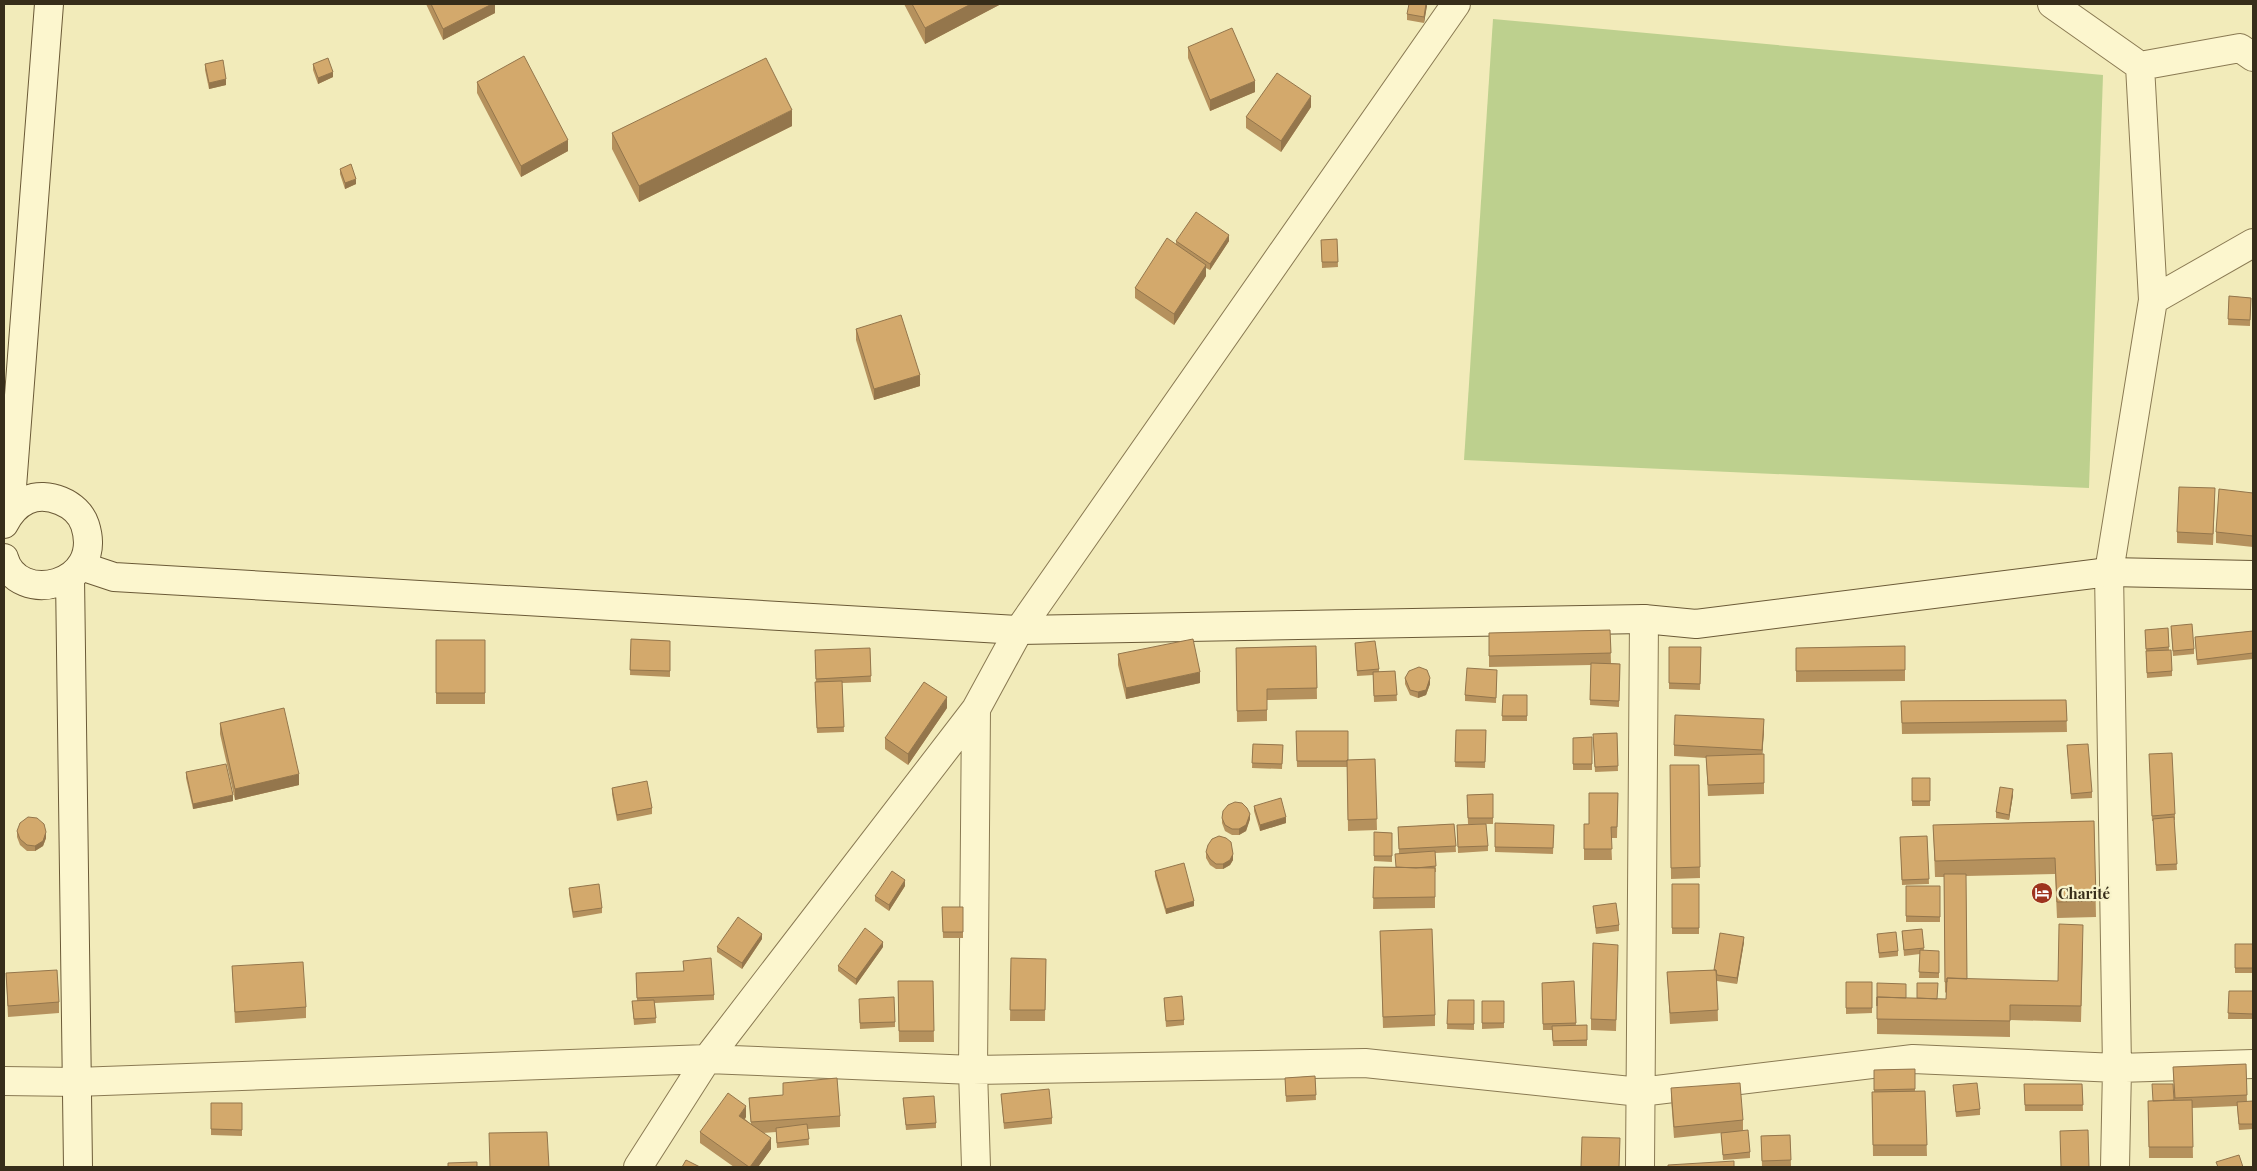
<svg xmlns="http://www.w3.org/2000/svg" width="2257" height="1171" viewBox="0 0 2257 1171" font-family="'Playfair Display',serif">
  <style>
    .green { fill: #bdd08e }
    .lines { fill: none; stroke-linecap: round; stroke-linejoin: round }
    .street-casing { stroke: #8a7a53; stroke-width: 30 }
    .secondary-casing { stroke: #6b5a37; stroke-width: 30 }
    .street { stroke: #fcf6ce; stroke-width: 28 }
    .secondary { stroke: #fcf6ce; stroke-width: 28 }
    .wall { fill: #b5915d }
    .shaded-wall { fill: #94764c }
    .building { fill: #d3a96c; stroke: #94764c }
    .labels { text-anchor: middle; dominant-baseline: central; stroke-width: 4.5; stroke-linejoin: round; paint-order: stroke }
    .poi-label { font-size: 15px; font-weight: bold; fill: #372d1a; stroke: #f8f3ca; text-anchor: start }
  </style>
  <rect width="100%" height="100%" fill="#f2ebba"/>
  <!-- green -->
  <path class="green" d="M1493 19 2103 75 2089 488 1464 460Z"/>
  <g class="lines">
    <!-- street casing -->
    <g class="street-casing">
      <path id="street" d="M2052 4 2140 66 2240 48 2253 57
        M2153 300 2253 243
        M4 1081 76 1082 707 1059 973 1070 1365 1063 1640 1092 1913 1059 2117 1068 2253 1064
        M638 1167 707 1059 976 709 1019 630 1456 4
        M976 1167 973 1070 976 709
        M1640 1167 1644 619
        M2115 1167 2117 1068 2109 572 2153 300 2140 66"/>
    </g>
    <!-- secondary casing -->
    <g class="secondary-casing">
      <path id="secondary" d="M10 513 49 4
        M4 524C9 514 16 505 27 500 47 491 78 503 85 525 105 587 17 606 4 558
        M81 566 114 577 1019 630 1644 619 1696 624 2109 572 2253 575
        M70 577 78 1167"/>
    </g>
    <!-- street -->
    <use href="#street" class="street"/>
    <!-- secondary -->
    <use href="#secondary" class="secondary"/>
  </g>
  <!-- wall -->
  <path class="wall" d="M426 4H495V13L443 40Z
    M904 4H1001L925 44Z
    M1427 4 1424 23 1407 20V14Z
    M1188 47 1255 92 1210 111 1188 58Z
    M205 64 226 85 209 89 205 70Z
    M313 64 333 77 318 84 313 70Z
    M477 82 568 151 521 177 477 93Z
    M1311 107 1281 152 1246 128V117Z
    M792 126 639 202 612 149V133Z
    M340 169 356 184 345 189 340 174Z
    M1337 239 1338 267 1322 268 1321 240Z
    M1176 241H1229L1210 270 1206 268V276L1174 325 1135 298V288L1176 244Z
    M2229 296 2251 298 2250 326 2228 325Z
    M856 329 920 386 874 400 856 340Z
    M2253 493V547L2216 543V532Z
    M2215 499 2213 545 2177 543V532Z
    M2171 626 2194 649V654L2173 656Z
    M2168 628 2169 650 2172 671V676L2147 678 2145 630Z
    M1610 630 1611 663 1620 664 1619 707 1590 705 1591 665 1489 667V633Z
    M2253 631V659L2197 665 2195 637Z
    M631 639 670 641V677L630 675Z
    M436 640H485V704H436Z
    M1355 643 1379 669V672L1395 671 1397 701 1374 702 1373 675 1357 676Z
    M1316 646 1317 699 1267 700V721L1237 722 1236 648Z
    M1905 646V681L1796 682V648Z
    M1669 647H1701L1700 690 1669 689Z
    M870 648 871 682 842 683 844 732 817 733 815 688 816 682 815 656Z
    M1118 654 1200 683 1126 699 1118 665Z
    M1497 670 1496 703 1465 701V695Z
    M1405 678 1430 684 1426 695 1418 698 1410 695 1405 684Z
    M1503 695H1527V721H1502Z
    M2066 700 2067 732 1902 734 1901 701Z
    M947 708 908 765 885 749V738Z
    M220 723 299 785 235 800 220 734Z
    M1456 730H1486L1485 768 1455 767Z
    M1764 730 1762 754H1764V794L1708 796 1706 758 1674 756V745Z
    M1296 731 1348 760 1375 759 1377 830 1348 831 1347 767H1297Z
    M1617 733 1618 771 1595 772 1593 734Z
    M1592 737V770H1573V738Z
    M1253 744 1283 745 1282 769 1252 768Z
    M2067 745 2092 792V798L2071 799Z
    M2149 754 2175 814V820H2174L2177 870 2156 871 2153 821H2152Z
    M1670 765H1699L1700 878 1671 879Z
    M186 772 233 801 193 809 186 778Z
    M1912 778H1930V806H1912Z
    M612 788 652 808V814L617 821 612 794Z
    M1618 793 1617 838H1611L1612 860H1584V824H1589Z
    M1493 794V824H1468L1467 795Z
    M2013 795 2009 820 1996 818V812Z
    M1254 806 1286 823 1260 831 1254 811Z
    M1222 818 1250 819 1246 831 1239 835H1232L1225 831 1222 823Z
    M2094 821 2096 917 2057 918 2055 874 1966 876 1967 979 2058 981 2083 941 2081 1022 2010 1020V1037L1877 1034V1006L1906 998 1946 999V992L1945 993 1944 877H1935L1933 825Z
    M1495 823 1554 825 1553 854 1495 852Z
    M1454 824 1456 852 1435 853 1436 872H1435V908L1373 909 1374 867H1396L1399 854 1398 827Z
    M1457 825 1488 846V851L1458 853Z
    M17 831 46 838 43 846 35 851H27L20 845 17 837Z
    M1374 832 1392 833V862L1374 861Z
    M1927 836 1929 884 1902 885 1900 837Z
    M1206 852 1233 860 1230 865 1223 869H1216L1210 865 1206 858Z
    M1155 871 1194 906 1166 914 1155 876Z
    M1672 884H1699V934H1672Z
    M905 886 889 911 875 901V896Z
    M1906 886H1940V922H1906Z
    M569 888 602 908V913L573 918 569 894Z
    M1593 906 1619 925V931L1596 934Z
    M942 907H963V938H943Z
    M1922 929 1924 951H1939V978H1919L1920 954 1904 956 1902 931Z
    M1380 931 1435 1015V1026L1383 1028Z
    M1877 934 1898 951V956L1879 958Z
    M762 939 742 969 717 952V947Z
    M1744 942 1737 984 1717 981 1718 1021 1670 1024 1667 972 1714 970Z
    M2235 944H2253V973H2235Z
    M883 947 856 985 838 971V966Z
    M1618 956 1616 1031 1591 1030V1019Z
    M1011 958 1046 959 1045 1021H1010Z
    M683 961 714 995V1000L655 1003 656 1023 634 1025 632 1001H637L636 973 684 971Z
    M232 966 306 1007V1018L235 1023Z
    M6 973 59 1002V1013L8 1017Z
    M898 981H933L934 1042H899Z
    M1574 981 1576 1025H1587V1046H1553L1552 1030H1543L1542 983Z
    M1846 982H1872V1013L1846 1014Z
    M2229 991H2253V1019H2228Z
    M1164 998 1184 1020V1025L1166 1027Z
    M1448 1000H1474V1030L1447 1029Z
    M1482 1001H1504V1028L1482 1029Z
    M859 1004 895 1022V1027L860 1029Z
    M2246 1064 2247 1102 2253 1101V1129L2239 1130 2237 1106 2192 1108 2193 1158H2149L2148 1101 2174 1100 2173 1067Z
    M1915 1069V1091H1925L1927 1156H1873L1872 1092H1874V1070Z
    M1315 1076 1316 1100 1286 1102 1285 1078Z
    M783 1083 840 1116V1127L808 1129 809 1145 777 1148 776 1132 763 1133 771 1149 758 1167H734L700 1143V1132L746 1117 745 1119 751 1124 749 1098 783 1095Z
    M2024 1084H2082L2083 1111H2025Z
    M1953 1085 1980 1109V1115L1956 1117Z
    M1671 1088 1743 1120V1131L1750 1152V1158L1723 1160 1721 1133 1674 1138 1671 1099Z
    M1001 1094 1052 1118V1124L1004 1129Z
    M903 1098 936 1123V1128L906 1130Z
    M211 1103H242V1136L211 1135Z
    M1790 1135 1791 1166 1762 1167 1761 1136Z"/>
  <!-- shaded-wall -->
  <path class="shaded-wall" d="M492 4H495V13L443 40V29Z
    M971 4H1001L925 44V28Z
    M1426 4 1427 6 1424 23V17Z
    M333 72V77L318 84V78Z
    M226 79V85L209 89V83Z
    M1255 81V92L1210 111V100Z
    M1311 96V107L1281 152V141Z
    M792 110V126L639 202V186Z
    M568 140V151L521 177V166Z
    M356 179V184L345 189V183Z
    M1229 235V241L1210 270V264Z
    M1206 265V276L1174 325V314Z
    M920 375V386L874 400V389Z
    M1200 672V683L1126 699V688Z
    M1430 678V684L1426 695 1418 698V692Z
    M947 697V708L908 765V754Z
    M1764 719V730L1762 761V750Z
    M299 774V785L235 800V789Z
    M2013 789V795L2009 820V815Z
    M233 795V801L193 809V804Z
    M1250 814V819L1246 831 1239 835V829Z
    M1286 817V823L1260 831V825Z
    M46 832V838L43 846 35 851V846Z
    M1233 854V860L1230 865 1223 869V864Z
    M905 880V886L889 911V905Z
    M1194 901V906L1166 914V909Z
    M762 934V939L742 969V963Z
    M1744 937V942L1737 984V978Z
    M883 942V947L856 985V979Z
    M746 1106V1117L739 1127V1116Z
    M771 1138V1149L758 1167H750Z"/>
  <!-- building -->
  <path class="building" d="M431 4H492L443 29Z
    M912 4H971L925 28Z
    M1409 4H1426L1424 17 1407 14Z
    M1232 28 1255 81 1210 100 1188 47Z
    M524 56 568 140 521 166 477 82Z
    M328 58 333 72 318 78 313 64Z
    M766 58 792 110 639 186 612 133Z
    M223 60 226 79 209 83 205 64Z
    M1277 73 1311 96 1281 141 1246 117Z
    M351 164 356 179 345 183 340 169Z
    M1196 212 1229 235 1210 264 1176 241Z
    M1167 238 1206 265 1174 314 1135 288Z
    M1337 239 1338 262H1322L1321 240Z
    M2229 296 2251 298 2250 320 2228 319Z
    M901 315 920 375 874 389 856 329Z
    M2179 487 2215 488 2213 534 2177 532Z
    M2219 489 2253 493V536L2216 532Z
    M2192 624 2194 649 2173 651 2171 626Z
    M2168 628 2169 647 2146 649 2145 630Z
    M1610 630 1611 653 1489 656V633Z
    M2253 631V653L2197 660 2195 637Z
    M631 639 670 641V671L630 670Z
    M1193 639 1200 672 1126 688 1118 654Z
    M436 640H485V693H436Z
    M1375 641 1379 669 1357 671 1355 643Z
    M1316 646 1317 688 1267 689V710L1237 711 1236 648Z
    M1905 646V670L1796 671V648Z
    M1669 647H1701L1700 684 1669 683Z
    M870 648 871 676 816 679 815 650Z
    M2171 650 2172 671 2147 673 2146 651Z
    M1591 663 1620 664 1619 701 1590 700Z
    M1419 667 1427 670 1430 678 1426 690 1418 692 1410 690 1405 678 1409 671Z
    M1467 668 1497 670 1496 698 1465 695Z
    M1395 671 1397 695 1374 696 1373 672Z
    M842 681 844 727 817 728 815 682Z
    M924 682 947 697 908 754 885 738Z
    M1503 695H1527V716H1502Z
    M2066 700 2067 721 1902 723 1901 701Z
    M284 708 299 774 235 789 220 723Z
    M1675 715 1764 719 1762 750 1674 745Z
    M1456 730H1486L1485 762H1455Z
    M1296 731H1348V760H1347V761H1297Z
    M1617 733 1618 766 1595 767 1593 734Z
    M1592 737V764H1573V738Z
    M1253 744 1283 745 1282 764 1252 763Z
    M2088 744 2092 792 2071 794 2067 745Z
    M2172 753 2175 814 2152 816 2149 754Z
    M1764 754V783L1708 785 1706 756Z
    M1375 759 1377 819 1348 820 1347 760Z
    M226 764 233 795 193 804 186 772Z
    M1670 765H1699L1700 867 1671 868Z
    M1912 778H1930V801H1912Z
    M647 781 652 808 617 815 612 788Z
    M2000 787 2013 789 2009 815 1996 812Z
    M1589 793H1618L1617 827H1611L1612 849H1584V824H1589Z
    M1493 794V818H1468L1467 795Z
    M1281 798 1286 817 1260 825 1254 806Z
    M1235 802 1242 803 1247 808 1250 814 1246 825 1239 829H1232L1225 825 1222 818 1223 811 1228 805Z
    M28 817 37 818 44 824 46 832 43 841 35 846 27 845 20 839 17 831 20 823Z
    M2174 817 2177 864 2156 865 2153 819Z
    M2094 821 2096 901 2057 902 2055 858 1935 861 1933 825Z
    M1495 823 1554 825 1553 848 1495 847Z
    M1454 824 1456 846 1399 849 1398 827Z
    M1486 824 1488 846 1458 847 1457 825Z
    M1374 832 1392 833V856H1374Z
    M1219 836 1226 838 1231 842 1233 854 1230 860 1223 864H1216L1210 859 1206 852 1208 845 1212 839Z
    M1927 836 1929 879 1902 880 1900 837Z
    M1435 851 1436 866 1416 868 1396 867 1395 854Z
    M1184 863 1194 901 1166 909 1155 871Z
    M1374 867 1435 868V897L1373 898Z
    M892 871 905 880 889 905 875 896Z
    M1944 874H1966L1967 979 1947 978V982H1945Z
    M599 884 602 908 573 912 569 888Z
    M1672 884H1699V928H1672Z
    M1906 886H1940V917L1906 916Z
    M1616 903 1619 925 1596 928 1593 906Z
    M942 907H963V932H943Z
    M738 917 762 934 742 963 717 947Z
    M2059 924 2083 925 2081 1006 2010 1005V1021L1877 1019V997L1946 999 1947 978 2058 981Z
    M865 928 883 942 856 979 838 966Z
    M1432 929 1435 1015 1383 1017 1380 931Z
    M1922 929 1924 948 1904 950 1902 931Z
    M1896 932 1898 951 1879 953 1877 934Z
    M1720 933 1744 937 1737 978 1717 975 1716 970H1714Z
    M1593 943 1618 945 1616 1020 1591 1019Z
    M2235 944H2253V968H2235Z
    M1920 950 1939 951V973L1919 972Z
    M711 958 714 995 637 998 636 973 684 971 683 961Z
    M1011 958 1046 959 1045 1010H1010Z
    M303 962 306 1007 235 1012 232 966Z
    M57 970 59 1002 8 1006 6 973Z
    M1716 970 1718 1010 1670 1013 1667 972Z
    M898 981H933L934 1031H899Z
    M1574 981 1576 1023 1543 1024 1542 983Z
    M1846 982H1872V1008H1846Z
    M1877 983 1906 984V998L1877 997V1006Z
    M1917 983H1938L1937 999 1917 998Z
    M2229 991H2253V1014L2228 1013Z
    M1182 996 1184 1020 1166 1021 1164 998Z
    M894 997 895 1022 860 1023 859 999Z
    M654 1000 656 1018 634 1019 632 1001Z
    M1448 1000H1474V1024H1447Z
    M1482 1001H1504V1023H1482Z
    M1587 1025V1040L1553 1041 1552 1026Z
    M2246 1064 2247 1095 2175 1098 2173 1067Z
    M1915 1069V1089L1874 1090V1070Z
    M1315 1076 1316 1095 1286 1096 1285 1078Z
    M837 1078 840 1116 751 1122 749 1098 783 1095V1083Z
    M1740 1083 1743 1120 1674 1127 1671 1088Z
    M1977 1083 1980 1109 1956 1112 1953 1085Z
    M2024 1084H2082L2083 1105H2025Z
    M2152 1084H2173L2174 1100 2153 1101Z
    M1049 1089 1052 1118 1004 1123 1001 1094Z
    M1925 1091 1927 1145H1873L1872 1092Z
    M728 1093 746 1106 739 1116 771 1138 750 1167H749L700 1132Z
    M934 1096 936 1123 906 1125 903 1098Z
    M2192 1100 2193 1147H2149L2148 1101Z
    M2253 1101V1124H2239L2237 1102Z
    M211 1103H242V1130L211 1129Z
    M807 1124 809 1139 777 1143 776 1128Z
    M1748 1130 1750 1152 1723 1155 1721 1133Z
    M2088 1130 2089 1167H2061L2060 1131Z
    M547 1132 549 1167H490L489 1133Z
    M1790 1135 1791 1160 1762 1161 1761 1136Z
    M1582 1137 1620 1138 1619 1167H1581Z
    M2239 1155 2243 1167H2218L2216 1162Z
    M686 1160 700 1167H682Z
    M1734 1161V1167H1668V1165Z
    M477 1162V1167H448V1163Z"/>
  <!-- icons -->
  <defs>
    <g id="hotel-disc" transform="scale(1.125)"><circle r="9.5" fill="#9e341e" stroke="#f8f3ca"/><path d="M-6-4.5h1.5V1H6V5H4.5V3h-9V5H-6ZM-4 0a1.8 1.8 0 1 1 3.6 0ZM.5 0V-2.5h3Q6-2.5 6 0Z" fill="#fff"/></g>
  </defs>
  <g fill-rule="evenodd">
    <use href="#hotel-disc" x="2042" y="893"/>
  </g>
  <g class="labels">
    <!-- poi labels -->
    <g class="poi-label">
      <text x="2058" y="893">Charité</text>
    </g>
  </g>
  <!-- border -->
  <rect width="2257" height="1171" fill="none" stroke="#372d1a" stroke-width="10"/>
</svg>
